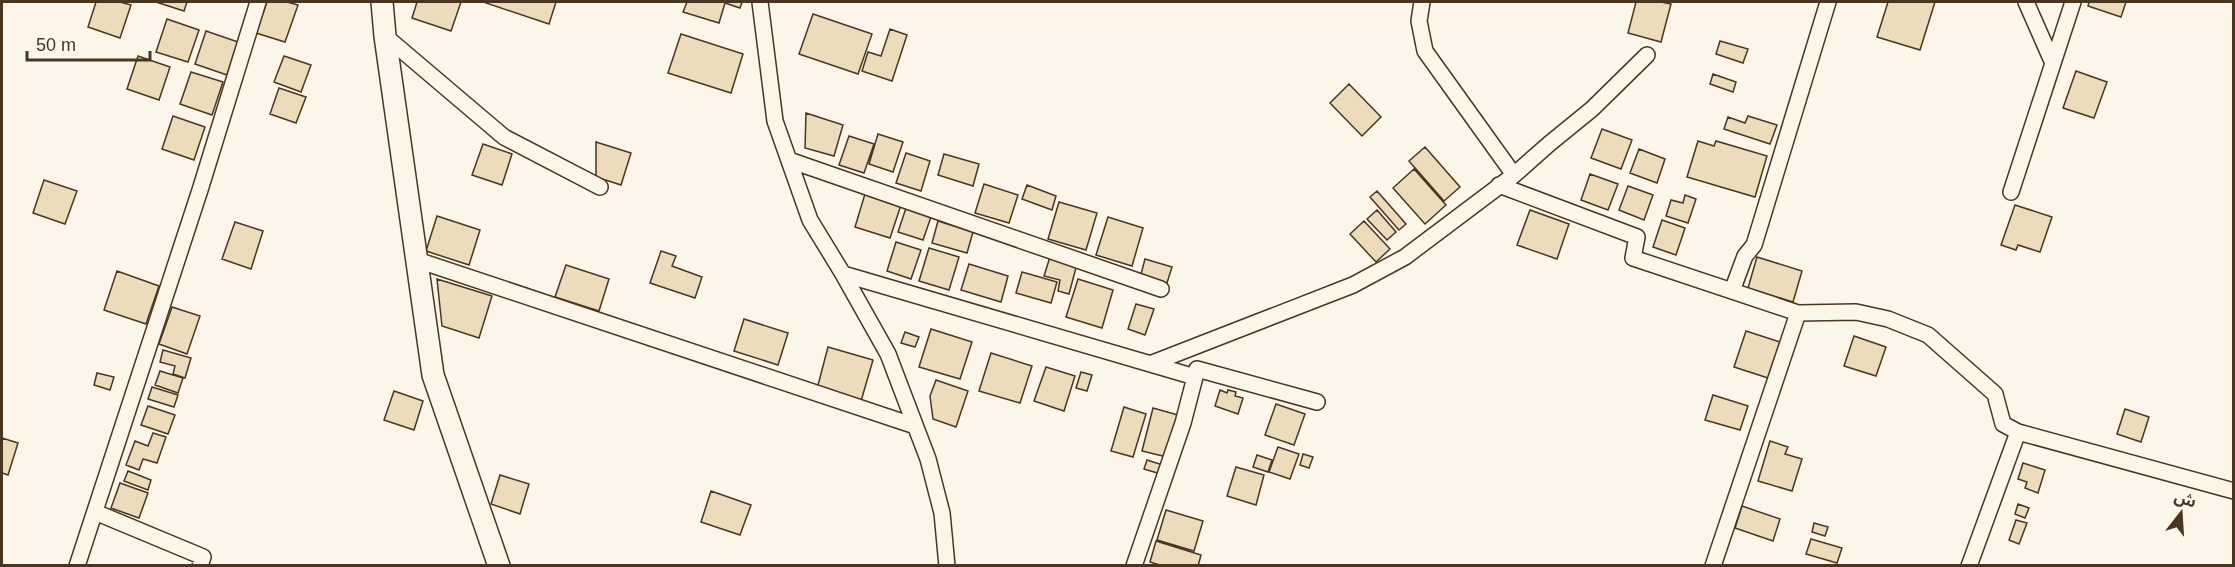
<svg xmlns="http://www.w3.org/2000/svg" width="2235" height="567" viewBox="0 0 2235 567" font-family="Helvetica,'Noto Sans Arabic',sans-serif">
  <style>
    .building { fill: #ecdcbc; stroke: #4a3520; stroke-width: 1.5 }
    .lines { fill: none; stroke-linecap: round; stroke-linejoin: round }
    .street-casing { stroke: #4a3520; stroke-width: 18 }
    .secondary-casing { stroke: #4a3520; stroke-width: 24 }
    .street { stroke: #fbf6e9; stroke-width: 15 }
    .secondary { stroke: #fbf6e9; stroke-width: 21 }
  </style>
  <rect width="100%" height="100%" fill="#fbf6e9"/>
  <!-- building -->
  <path class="building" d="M96 2H120L131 5 120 38 88 27Z
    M156 2H187L184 11Z
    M267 2H287L298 5 285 42 256 33Z
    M417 2H461L451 31 412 18Z
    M487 2H556L549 24 486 3Z
    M687 2H742L740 8 725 3 719 23 683 12Z
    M1636 2H1661L1671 4 1661 42 1628 33Z
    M1888 2H1935L1920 50 1877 37Z
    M2089 2H2126L2121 17 2088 6Z
    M813 14 872 34 858 74 799 54Z
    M167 19 199 30 188 62 156 52Z
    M890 29 907 35 892 81 862 71 868 52 881 56Z
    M206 31 238 42 227 75 195 64Z
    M681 34 743 54 731 93 668 73Z
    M1720 41 1748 49 1743 63 1716 54Z
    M138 56 170 67 159 100 127 89Z
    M284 56 311 65 301 92 274 82Z
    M2076 71 2107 82 2094 118 2063 108Z
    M191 72 223 82 212 115 180 104Z
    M1713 74 1736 82 1733 92 1710 84Z
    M1349 84 1381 117 1362 136 1330 103Z
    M279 88 306 97 296 123 270 114Z
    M806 113 843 125 834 156 805 148Z
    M173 116 205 127 194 160 162 149Z
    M1748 116 1777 125 1770 144 1724 129 1728 117 1745 123Z
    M1602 129 1632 140 1621 169 1591 158Z
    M878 134 903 142 893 172 869 164Z
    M849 136 874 144 864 173 839 165Z
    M1698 141 1714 146 1716 141 1767 156 1755 197 1687 177Z
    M596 142 631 153 621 185 596 177Z
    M483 144 512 154 502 185 472 175Z
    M1425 147 1460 187 1444 201 1409 161Z
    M1639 149 1665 159 1657 183 1630 173Z
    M906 153 930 161 921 191 896 183Z
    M944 154 979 164 973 186 938 175Z
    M1414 169 1446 205 1425 224 1393 188Z
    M1590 174 1618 184 1608 210 1581 200Z
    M44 180 77 191 65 224 33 213Z
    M984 184 1018 195 1009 223 975 213Z
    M1027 185 1056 196 1052 210 1022 199Z
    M1628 186 1653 195 1644 220 1619 210Z
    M1377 191 1406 224 1399 230 1370 197Z
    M865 194 901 205 890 238 855 227Z
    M1685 195 1696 199 1688 223 1666 216 1671 200 1683 203Z
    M1059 202 1097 213 1086 250 1048 239Z
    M907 205 932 214 923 240 898 232Z
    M2015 205 2052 217 2040 252 2018 245 2016 250 2001 245Z
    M1377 210 1396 232 1387 240 1367 219Z
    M1530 210 1569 224 1557 259 1517 245Z
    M437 216 480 230 469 265 426 251Z
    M1108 217 1143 228 1132 266 1096 255Z
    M1662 220 1685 228 1676 255 1653 247Z
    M938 221 973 232 967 253 932 243Z
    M1364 221 1390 249 1376 262 1350 234Z
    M235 222 263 231 251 269 222 259Z
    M896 242 921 250 911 279 887 271Z
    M929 248 959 257 949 290 919 281Z
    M661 251 676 256 672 266 702 277 695 298 650 283Z
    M1050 257 1077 264 1069 294 1058 291 1060 280 1044 276Z
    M1757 257 1802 271 1793 302 1748 288Z
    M1145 259 1172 267 1166 286 1140 278Z
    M969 264 1008 276 1001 302 961 290Z
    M566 265 609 279 599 311 555 297Z
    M117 271 159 286 146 324 104 310Z
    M1022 272 1057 282 1051 303 1016 293Z
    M437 279 492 296 479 338 442 326Z
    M1078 279 1113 290 1102 328 1066 317Z
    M1136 304 1154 309 1145 335 1128 329Z
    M172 307 200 316 187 354 159 344Z
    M744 319 788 333 778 365 734 351Z
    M931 329 972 342 960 379 919 367Z
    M1746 331 1780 342 1768 378 1734 367Z
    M905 332 919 337 915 347 901 343Z
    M1854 336 1886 347 1876 376 1844 366Z
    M828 347 873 360 861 401 817 389Z
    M163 350 191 358 185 378 173 374 175 366 160 362Z
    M991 353 1032 366 1020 403 979 391Z
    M1046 367 1075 376 1064 411 1034 401Z
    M160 371 183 378 178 393 155 385Z
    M1081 372 1092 375 1087 391 1076 388Z
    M97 373 114 377 110 390 94 385Z
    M936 380 968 391 956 427 933 419 930 396Z
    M152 387 178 395 174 407 148 399Z
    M1220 390 1227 393 1228 390 1236 392 1235 396 1243 398 1238 414 1215 406Z
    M394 391 423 401 414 430 384 420Z
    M1713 395 1748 406 1740 430 1705 420Z
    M1276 404 1305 414 1294 445 1265 435Z
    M148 406 175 415 168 434 141 425Z
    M1124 407 1146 414 1133 457 1111 451Z
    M1153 408 1178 415 1167 457 1142 451Z
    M2125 409 2149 417 2141 442 2117 434Z
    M153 433 166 437 157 463 143 459 139 470 126 465 135 441 148 446Z
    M2 438 18 443 8 475 2 473Z
    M1770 441 1788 447 1785 454 1802 459 1792 491 1758 481Z
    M1278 447 1299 454 1290 479 1269 472Z
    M1303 454 1313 457 1309 468 1300 465Z
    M1257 455 1272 460 1268 472 1253 467Z
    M1147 460 1166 466 1164 475 1144 469Z
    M2023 463 2045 470 2038 493 2025 488 2027 482 2018 479Z
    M1236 467 1264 475 1256 505 1227 496Z
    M128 471 151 480 148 490 124 481Z
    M500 475 529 484 520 514 491 504Z
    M120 483 148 493 139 518 111 508Z
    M711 491 751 505 740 535 701 522Z
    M2018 504 2029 508 2025 518 2015 514Z
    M1742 506 1780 519 1773 541 1735 528Z
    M1166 510 1203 521 1194 551 1157 540Z
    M2016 520 2027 523 2019 544 2009 540Z
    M1814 523 1828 527 1825 536 1812 532Z
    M1811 539 1842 548 1837 563 1806 554Z
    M1156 541 1201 555 1198 566H1163L1150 562Z"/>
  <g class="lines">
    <!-- street casing -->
    <g class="street-casing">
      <path id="street" d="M760 2 775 121 810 220 843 274 888 354 928 459 942 513 947 566
        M2026 2 2052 61
        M385 36 504 137 600 187
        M789 160 1161 289
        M1514 175 1549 144 1592 109 1647 55
        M1499 185 1637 237 1633 258 1798 313 1856 312 1888 319 1928 335 1995 394 2003 424 2018 432
        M2011 192 2073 2
        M417 260 915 426
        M843 274 1195 377 1183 423 1134 566
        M1732 291 1745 256 1754 245 1828 2
        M1150 364 1353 285 1405 257 1514 175 1425 51 1419 21 1422 2
        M1195 377 1197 369 1317 402
        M95 512 203 557 200 566
        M77 566 200 190 258 2
        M1713 566 1798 313
        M1969 566 2018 432 2234 491"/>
    </g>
    <!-- secondary casing -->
    <g class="secondary-casing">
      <path id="secondary" d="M382 2 385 36 433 375 499 566"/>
    </g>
    <!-- street -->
    <use href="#street" class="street"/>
    <!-- secondary -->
    <use href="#secondary" class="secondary"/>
  </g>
  <!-- border -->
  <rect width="2235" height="567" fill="none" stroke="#4a3520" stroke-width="6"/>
  <!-- north arrow -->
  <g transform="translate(2181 513) rotate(17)" stroke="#fbf6e9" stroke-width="4.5" paint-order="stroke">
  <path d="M0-4.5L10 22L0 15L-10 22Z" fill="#4a3520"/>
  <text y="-9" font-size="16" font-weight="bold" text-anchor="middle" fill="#4a3520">ش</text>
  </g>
  <!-- scale -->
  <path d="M27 51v9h123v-9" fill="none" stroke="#4a3520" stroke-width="3"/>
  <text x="36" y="51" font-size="18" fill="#4a3520" stroke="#fbf6e9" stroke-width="4.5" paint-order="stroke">50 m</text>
</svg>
